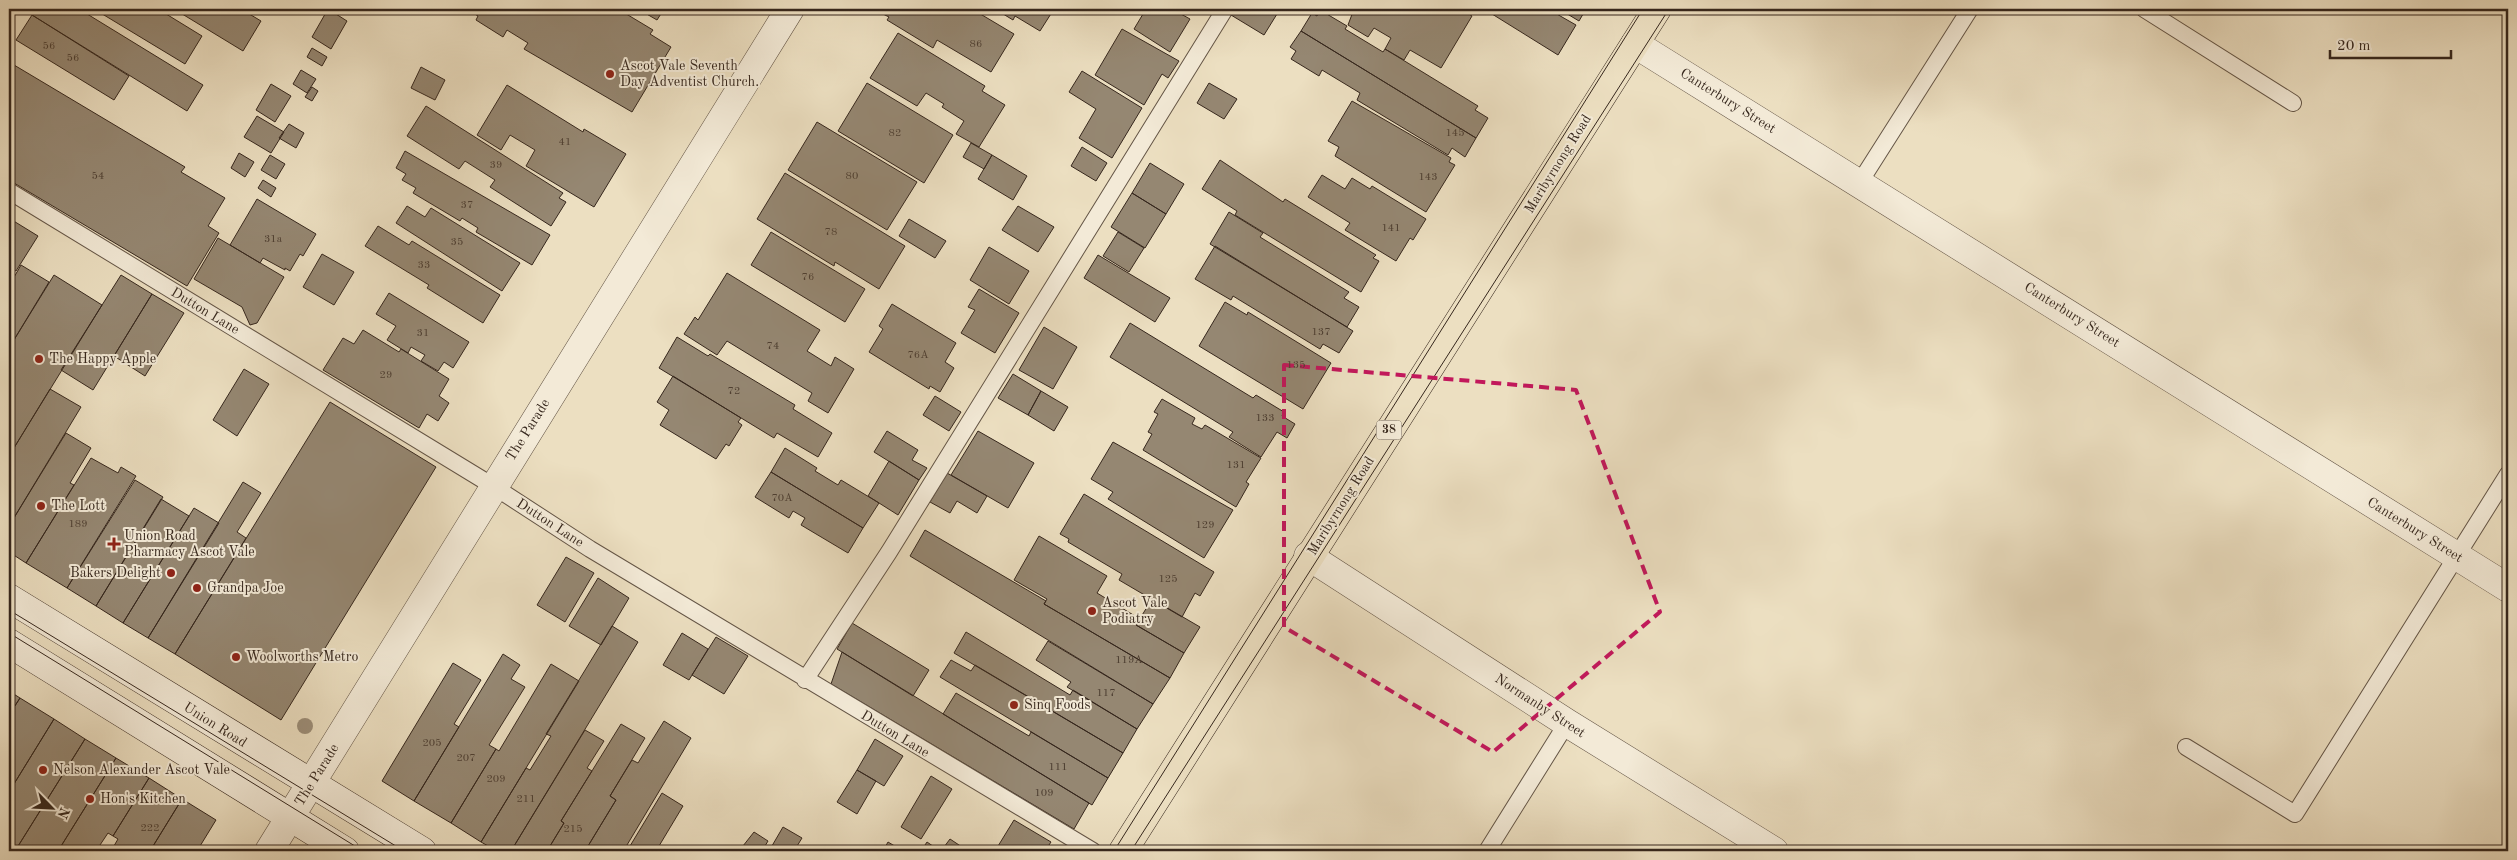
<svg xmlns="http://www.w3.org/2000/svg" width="2517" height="860" viewBox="0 0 2517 860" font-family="'Old Standard TT',serif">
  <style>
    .building { fill: #958772; stroke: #36271d }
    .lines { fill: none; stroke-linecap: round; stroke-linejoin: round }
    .lane-casing { stroke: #645546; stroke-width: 18 }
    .street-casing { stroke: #645546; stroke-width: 29 }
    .secondary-casing { stroke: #36271d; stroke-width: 29 }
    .primary-casing { stroke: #36271d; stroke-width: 29 }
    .lane { stroke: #f3ead7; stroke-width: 16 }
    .street { stroke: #f3ead7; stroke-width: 28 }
    .secondary { stroke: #f3ead7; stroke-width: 28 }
    .primary { stroke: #ecdfc1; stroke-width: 28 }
    .tram { stroke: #36271d; stroke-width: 1 }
    .tree { fill: #9d8f7a }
    .marked { fill: none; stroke: #c2185b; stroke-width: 4; stroke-dasharray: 10 6; stroke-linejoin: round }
    .poi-dot { fill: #8f2418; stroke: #f3ead7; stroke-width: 2 }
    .labels { text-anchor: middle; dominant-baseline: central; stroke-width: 4; stroke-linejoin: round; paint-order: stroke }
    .number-label { font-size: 11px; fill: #4e3f32 }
    .shield { fill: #f3ead7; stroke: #6f6255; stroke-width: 1 }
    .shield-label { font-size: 12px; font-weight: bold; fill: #36271d }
    .poi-label { font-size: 14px; fill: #36271d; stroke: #f3ead7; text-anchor: start }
    .street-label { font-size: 14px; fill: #36271d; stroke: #f3ead7 }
  </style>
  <rect width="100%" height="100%" fill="#ecdfc1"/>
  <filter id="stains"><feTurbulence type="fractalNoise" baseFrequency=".004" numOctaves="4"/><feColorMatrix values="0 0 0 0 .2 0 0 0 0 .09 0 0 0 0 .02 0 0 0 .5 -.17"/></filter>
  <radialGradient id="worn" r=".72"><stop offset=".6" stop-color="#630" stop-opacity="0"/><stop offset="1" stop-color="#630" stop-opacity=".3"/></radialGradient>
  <!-- building -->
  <path class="building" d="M36 9H79L203 85 187 111 32 15Z
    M94 9H158L202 36 185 64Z
    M174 9H241L261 21 243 51Z
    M328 9 347 21 331 49 312 37Z
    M466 9H618L653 30 650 34 671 47 632 112 524 49 528 43 507 30 503 37 476 20 478 16Z
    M638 9H664L657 20Z
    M881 9H972L1014 34 991 72 937 40 933 48 887 20 889 17 879 12Z
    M995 9H1054L1040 31 1015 16 1013 20Z
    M1146 9H1172L1190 19 1170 52 1134 29Z
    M1235 9H1268L1277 14 1264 35 1231 15Z
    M1354 9H1461L1472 16 1441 68 1410 50 1404 60 1385 49 1391 38 1374 28 1368 37 1348 25Z
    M1484 9H1548L1576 25 1558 55Z
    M1559 9H1586L1579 21Z
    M1320 10 1347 26 1345 29 1383 52 1385 49 1478 106 1475 110 1488 118 1476 138 1301 31 1312 13 1317 16Z
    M32 15 129 76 114 100 16 40Z
    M1122 29 1179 61 1168 78 1162 74 1144 105 1095 75Z
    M1301 31 1476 138 1465 157 1452 148 1448 155 1357 100 1360 93 1322 70 1319 76 1291 59 1296 51 1290 47Z
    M898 33 985 86 982 91 1005 105 979 147 956 134 964 121 942 107 944 104 926 93 917 106 870 78Z
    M312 48 327 57 322 66 307 57Z
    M9 62 185 167 181 172 225 198 208 226 219 233 187 286 9 180Z
    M421 67 445 80 435 100 411 88Z
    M301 70 316 79 307 93 293 84Z
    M1082 71 1142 108 1112 158 1079 138 1096 109 1069 92Z
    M867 83 953 135 924 183 838 131Z
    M1209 83 1237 99 1224 119 1197 103Z
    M271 84 291 96 275 122 256 110Z
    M507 85 583 132 584 129 626 154 594 207 526 166 535 150 510 135 501 150 477 135Z
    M312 87 318 91 312 101 305 97Z
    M1352 101 1451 158 1449 162 1455 165 1426 212 1335 156 1339 147 1328 141Z
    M426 106 563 193 559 198 566 202 551 226 490 187 495 180 465 161 459 169 407 136Z
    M257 116 284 132 271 153 244 137Z
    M817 122 917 182 887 230 788 170Z
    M289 124 304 133 296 148 279 138Z
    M971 143 992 155 984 169 963 157Z
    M1082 147 1107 163 1096 181 1071 166Z
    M405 151 550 235 532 265 476 232 478 228 462 218 460 221 413 193 416 188 402 180 406 174 396 168Z
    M239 153 254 162 245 177 231 168Z
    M270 155 285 164 276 179 261 170Z
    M992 155 1027 176 1013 200 978 179Z
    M1220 160 1283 202 1285 199 1376 255 1373 258 1379 261 1361 292 1235 215 1237 211 1202 189Z
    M1150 163 1184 184 1166 214 1132 193Z
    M785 173 905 246 879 289 835 262 834 266 757 219Z
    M1322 175 1345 189 1352 178 1370 189 1372 186 1426 219 1413 240 1410 238 1396 261 1345 230 1350 223 1308 197Z
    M263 180 276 188 271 197 258 188Z
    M1132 193 1166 214 1145 248 1111 227Z
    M257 199 316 234 303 256 300 254 290 271 285 268V270L263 258 260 263 230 245Z
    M407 206 425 217 431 208 520 263 502 291 396 223Z
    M1018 206 1054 227 1038 252 1002 230Z
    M1229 212 1263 233 1260 237 1349 292 1344 298 1359 307 1347 327 1210 244Z
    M909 219 946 241 935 258 899 236Z
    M12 220 38 236 16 271 9 267V225Z
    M378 226 409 245 412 241 500 295 483 323 427 288 429 285 365 246Z
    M771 232 865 289 845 322 751 265Z
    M1118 232 1144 248 1129 272 1103 256Z
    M218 238 284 277 257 323 250 325 242 307 194 279Z
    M1215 246 1353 331 1339 353 1323 344 1320 349 1233 296 1231 300 1195 279Z
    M989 247 1029 271 1009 304 970 280Z
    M322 254 354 272 334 305 303 287Z
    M1098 255 1170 298 1155 322 1084 278Z
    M21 265 49 282 9 348V286Z
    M727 273 820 330 807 351 831 366 835 357 854 369 828 413 808 401 812 393 727 341 717 355 684 334 695 317 698 320Z
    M54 275 102 305 9 456V348Z
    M121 275 152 294 93 390 61 370Z
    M979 289 1019 313 995 353 961 333 975 310 968 307Z
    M389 293 469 342 453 368 444 362 438 371 421 361 425 355 411 347 408 353 387 340 396 326 376 314Z
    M152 294 184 313 145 376 114 356Z
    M1225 302 1247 315 1248 312 1331 363 1303 409 1199 346Z
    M892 304 956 343 945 362 954 368 940 392 930 386 929 389 869 352 883 329 879 326Z
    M1130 323 1253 398 1256 395 1284 412 1282 416 1295 424 1287 438 1277 432 1261 457 1229 437 1233 432 1110 357Z
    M1044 327 1077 347 1053 389 1019 370Z
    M363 330 399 352 401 349 449 379 439 396 449 403 438 421 427 414 419 428 323 370 343 338 354 344Z
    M677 337 708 356 710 354 795 405 793 409 832 433 818 457 777 433 774 438 659 368Z
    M244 369 269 384 237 436 213 420Z
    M1013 374 1041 391 1028 415 998 398Z
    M673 376 741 418 738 422 742 425 729 446 726 444 716 459 660 425 669 410 657 402Z
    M50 389 81 407 9 526V456Z
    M1041 391 1068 407 1054 431 1028 415Z
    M935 396 961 412 949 431 923 415Z
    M1162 399 1195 418 1192 424 1202 429 1205 425 1261 458 1246 482 1249 484 1236 507 1143 450 1152 434 1148 432 1158 414 1154 412Z
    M330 402 436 467 281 720 175 654Z
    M887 431 918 450 912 460 927 468 919 480 874 452Z
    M978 431 1034 463 1008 508 951 475Z
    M66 433 91 448 70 483 74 485 26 563 9 552V526Z
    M1113 442 1233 510 1204 558 1108 499 1113 492 1091 479Z
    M785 448 817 468 815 471 838 485 841 480 879 503 863 528 771 472Z
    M91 458 118 473 121 467 136 476 67 588 26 563Z
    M889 461 919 480 898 515 868 496Z
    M771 472 863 528 848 553 801 525 805 518 793 511 789 518 755 497Z
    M947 473 987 496 977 513 957 501 950 513 930 502Z
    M135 480 163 497 96 606 67 588Z
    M243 482 261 493 237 532 246 538 175 654 148 638Z
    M1084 494 1214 572 1200 596 1195 593 1182 617 1119 580 1122 574 1068 542 1069 539 1060 534Z
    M161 499 189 516 123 623 96 606Z
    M194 508 219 523 148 638 123 623Z
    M925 530 1046 601 1044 604 1170 678 1153 704 910 556Z
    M1039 536 1107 576 1097 593 1140 619 1136 625 1184 653 1170 678 1044 604 1047 599 1014 580Z
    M566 557 594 573 565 622 537 605Z
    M598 578 629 598 601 645 569 626Z
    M1152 599 1200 627 1184 653 1136 625Z
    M852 623 929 670 913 696 837 649Z
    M612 626 638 642 511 851H497L481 842 526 768 530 770 551 736 546 734Z
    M966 632 1070 695 1073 690 1137 729 1123 753 954 653Z
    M682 633 708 649 689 680 663 665Z
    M716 637 748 656 724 694 692 675Z
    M1048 641 1153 704 1137 729 1067 687 1071 682 1036 660Z
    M842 652 1089 803 1074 829 831 684Z
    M503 654 520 665 511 679 525 687 489 745 496 749 451 823 414 801Z
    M951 660 971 671 975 665 1123 753 1108 778 940 677Z
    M453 663 481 680 454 724 459 727 414 801 382 781Z
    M551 664 579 681 481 842 451 823 496 749 499 751Z
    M9 691 20 698 9 715Z
    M956 693 1029 736 1031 732 1108 778 1092 805 943 714Z
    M20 698 54 719 9 792V715Z
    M54 719 85 739 15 851H9V792Z
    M664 721 691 738 624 850 585 851 616 800 610 796 632 760 638 763Z
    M621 724 645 738 610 796 616 800 585 851H547L564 823 561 821Z
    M585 730 604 741 587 768 592 771 561 821 564 823 547 851H511Z
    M85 739 116 758 58 851H15Z
    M875 739 903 756 884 786 857 770Z
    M116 758 149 778 113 836 108 833 96 851H58Z
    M857 770 876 781 857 814 837 802Z
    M931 776 952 789 921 839 901 827Z
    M149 778 182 799 150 851H111L118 839 113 836Z
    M662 793 683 806 656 851H627Z
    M182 799 216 820 197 851H150Z
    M1014 820 1051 842 1045 851H995Z
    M783 827 802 838 794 851H769Z
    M754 832 768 841 762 851H739Z
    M950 839 968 851H941Z
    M888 842 903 851H883Z
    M927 842 940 851H921Z"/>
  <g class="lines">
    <!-- lane casing -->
    <g class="lane-casing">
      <path id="lane" d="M2144 9 2293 103
        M1860 182 1970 9
        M9 191 493 486 590 549 1093 851
        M805 680 889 552 1225 9
        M2186 747 2295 814 2508 474
        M1487 851 1567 723"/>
    </g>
    <!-- street casing -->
    <g class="street-casing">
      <path id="street" d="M1635 44 2508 588
        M1308 556 1567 723 1774 851
        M269 851 790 9"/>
    </g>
    <!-- secondary casing -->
    <g class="secondary-casing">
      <path id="secondary" d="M9 598 422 851
        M9 643 345 851"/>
    </g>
    <!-- primary casing -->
    <g class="primary-casing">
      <path id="primary" d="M1123 851 1657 9"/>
    </g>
    <!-- lane -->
    <use href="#lane" class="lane"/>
    <!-- street -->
    <use href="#street" class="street"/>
    <!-- secondary -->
    <use href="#secondary" class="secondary"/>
    <!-- primary -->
    <use href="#primary" class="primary"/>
    <!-- tram -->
    <path class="tram" d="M9 610 404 851
      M9 633 363 851
      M1114 851 1643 9
      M1131 851 1669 9"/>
  </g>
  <!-- trees -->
  <circle class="tree" cx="305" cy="726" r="8"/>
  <!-- marked area -->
  <path class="marked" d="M1284 365 1576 390 1660 612 1493 752 1284 627Z"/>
  <!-- markers -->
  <g class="poi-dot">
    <circle cx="610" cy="74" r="5"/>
    <circle cx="39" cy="359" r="5"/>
    <circle cx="41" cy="506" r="5"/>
    <path d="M111.5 536.5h5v5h5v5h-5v5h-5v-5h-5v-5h5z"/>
    <circle cx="171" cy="573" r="5"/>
    <circle cx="197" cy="588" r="5"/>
    <circle cx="1092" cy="611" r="5"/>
    <circle cx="236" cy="657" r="5"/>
    <circle cx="1014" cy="705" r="5"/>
    <circle cx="43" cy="770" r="5"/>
    <circle cx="90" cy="799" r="5"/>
  </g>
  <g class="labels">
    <!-- number labels -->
    <g class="number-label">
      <text x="976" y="44">86</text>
      <text x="49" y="46">56</text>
      <text x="73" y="58">56</text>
      <text x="895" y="133">82</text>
      <text x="1455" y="133">145</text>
      <text x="565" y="142">41</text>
      <text x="496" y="165">39</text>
      <text x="98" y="176">54</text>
      <text x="852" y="176">80</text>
      <text x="1428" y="177">143</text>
      <text x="467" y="205">37</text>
      <text x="1391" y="228">141</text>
      <text x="831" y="232">78</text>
      <text x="273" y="239">31a</text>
      <text x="457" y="242">35</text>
      <text x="424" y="265">33</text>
      <text x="808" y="277">76</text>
      <text x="1321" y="332">137</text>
      <text x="423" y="333">31</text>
      <text x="773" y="346">74</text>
      <text x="918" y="355">76A</text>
      <text x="1296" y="365">135</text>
      <text x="386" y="375">29</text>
      <text x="734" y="391">72</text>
      <text x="1265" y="418">133</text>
      <text x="1236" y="465">131</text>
      <text x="782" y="498">70A</text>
      <text x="78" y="524">189</text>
      <text x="1205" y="525">129</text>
      <text x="1168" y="579">125</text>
      <text x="1129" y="660">119A</text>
      <text x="1106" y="693">117</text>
      <text x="432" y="743">205</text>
      <text x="466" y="758">207</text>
      <text x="1058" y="767">111</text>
      <text x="496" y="779">209</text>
      <text x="1044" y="793">109</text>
      <text x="526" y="799">211</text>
      <text x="150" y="828">222</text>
      <text x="573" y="829">215</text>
    </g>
    <!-- shield labels -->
    <rect class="shield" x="1376.5" y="420.5" width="25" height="19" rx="4"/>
    <g class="shield-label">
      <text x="1389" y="430">38</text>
    </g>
    <!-- poi labels -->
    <g class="poi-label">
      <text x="620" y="66">Ascot Vale Seventh<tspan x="620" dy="16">Day Adventist Church.</tspan></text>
      <text x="49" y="359">The Happy Apple</text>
      <text x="51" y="506">The Lott</text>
      <text x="124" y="536">Union Road<tspan x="124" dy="16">Pharmacy Ascot Vale</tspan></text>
      <text x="161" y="573" text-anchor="end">Bakers Delight</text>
      <text x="207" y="588">Grandpa Joe</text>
      <text x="1102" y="603">Ascot Vale<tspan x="1102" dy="16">Podiatry</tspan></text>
      <text x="246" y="657">Woolworths Metro</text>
      <text x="1024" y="705">Sinq Foods</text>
      <text x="53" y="770">Nelson Alexander Ascot Vale</text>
      <text x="100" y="799">Hon's Kitchen</text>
    </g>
    <!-- street labels -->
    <g class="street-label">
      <text transform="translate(1728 101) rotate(32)">Canterbury Street</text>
      <text transform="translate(1558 164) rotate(-58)">Maribyrnong Road</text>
      <text transform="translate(205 311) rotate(31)">Dutton Lane</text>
      <text transform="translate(2072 315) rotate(32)">Canterbury Street</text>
      <text transform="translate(528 430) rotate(-58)">The Parade</text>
      <text transform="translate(1341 506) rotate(-58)">Maribyrnong Road</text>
      <text transform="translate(550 523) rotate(33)">Dutton Lane</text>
      <text transform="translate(2415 530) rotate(32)">Canterbury Street</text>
      <text transform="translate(1540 706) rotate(33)">Normanby Street</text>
      <text transform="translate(215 725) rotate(32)">Union Road</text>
      <text transform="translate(895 734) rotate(31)">Dutton Lane</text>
      <text transform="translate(317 775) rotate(-58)">The Parade</text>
    </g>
  </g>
  <!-- margin -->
  <rect width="2517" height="860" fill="none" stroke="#ecdfc1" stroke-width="30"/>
  <rect x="10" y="10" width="2497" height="840" fill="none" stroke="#36271d" stroke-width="2.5"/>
  <rect x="15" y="15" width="2487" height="830" fill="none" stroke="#36271d"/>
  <!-- north arrow -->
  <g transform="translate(52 808) rotate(114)" stroke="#f3ead7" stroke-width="4" paint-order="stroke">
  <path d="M0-4L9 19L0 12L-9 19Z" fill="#36271d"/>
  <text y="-8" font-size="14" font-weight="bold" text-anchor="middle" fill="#36271d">N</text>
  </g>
  <!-- scale -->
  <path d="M2330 50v8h121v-8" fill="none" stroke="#36271d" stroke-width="2.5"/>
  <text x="2337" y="50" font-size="15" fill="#36271d" stroke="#f3ead7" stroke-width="4" paint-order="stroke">20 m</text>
  <rect width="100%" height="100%" filter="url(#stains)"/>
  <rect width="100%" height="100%" fill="url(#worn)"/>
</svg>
